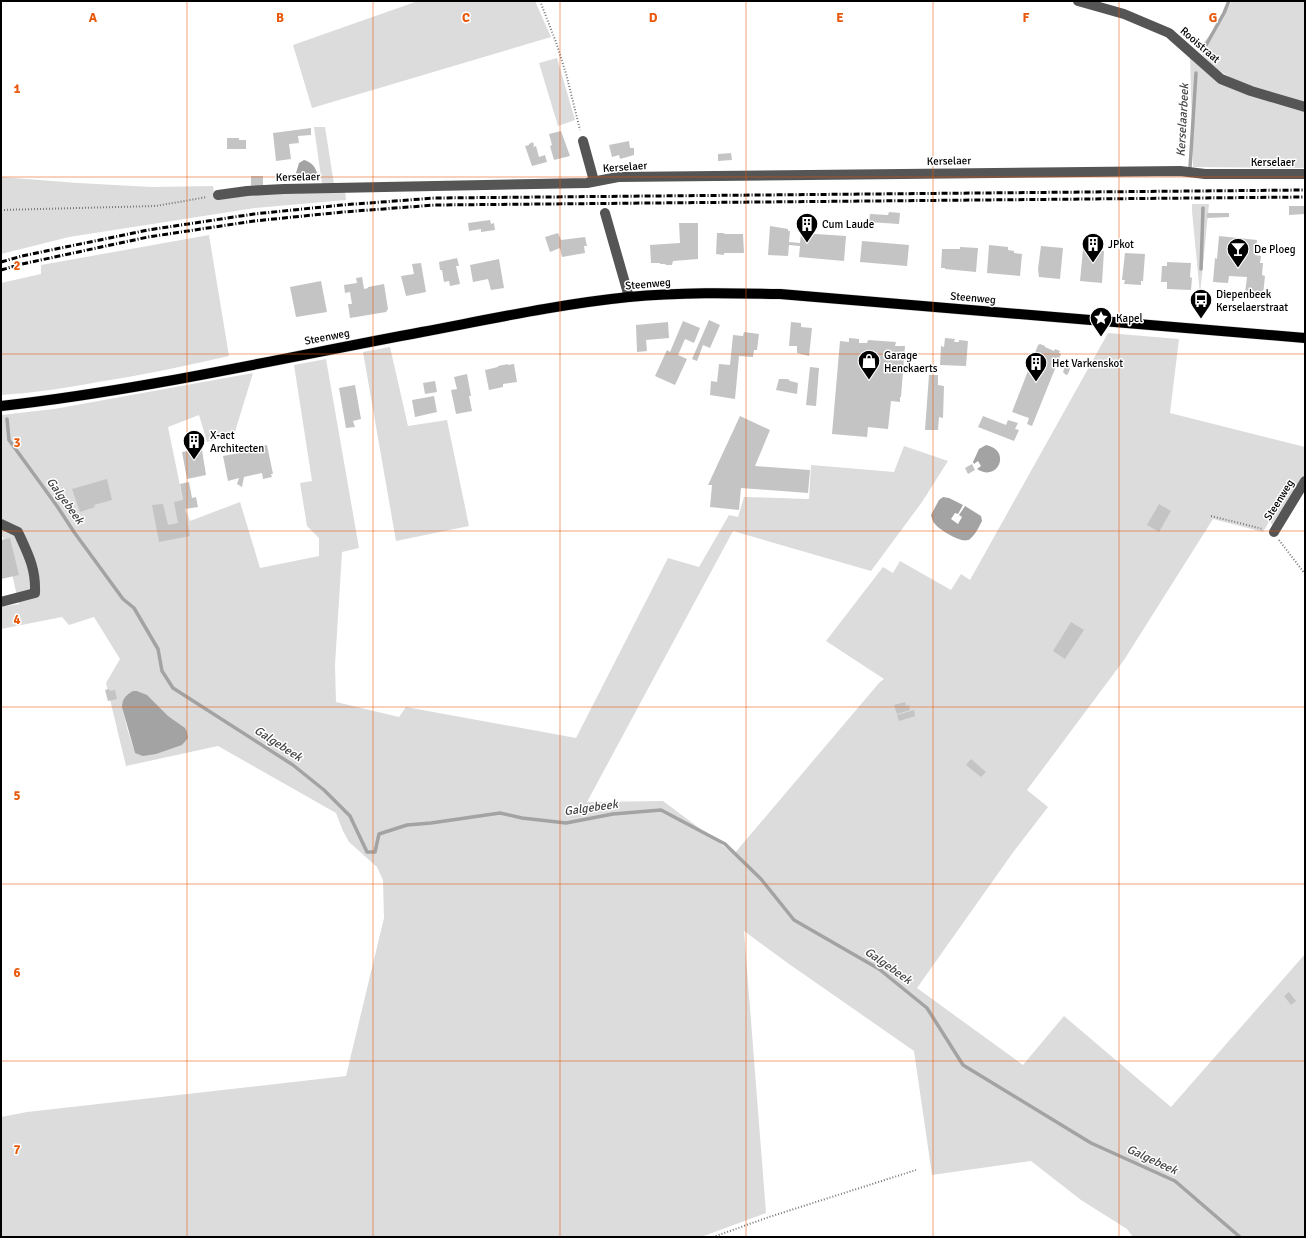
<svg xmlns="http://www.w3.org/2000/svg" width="1306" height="1238" viewBox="0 0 1306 1238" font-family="Signika,sans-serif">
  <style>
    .green { fill: #dcdcdc; fill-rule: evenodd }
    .water { fill: #a3a3a3 }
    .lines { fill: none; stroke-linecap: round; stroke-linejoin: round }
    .stream { stroke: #a3a3a3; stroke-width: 3.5 }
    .building { fill: #c4c4c4 }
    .major-casing { stroke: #dbdbdb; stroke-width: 11 }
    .path { stroke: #777; stroke-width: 2; stroke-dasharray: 1 2; stroke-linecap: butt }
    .minor { stroke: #555; stroke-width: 10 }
    .major { stroke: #000; stroke-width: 10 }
    .rail { stroke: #000; stroke-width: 3; stroke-dasharray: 6 2 1 2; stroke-linecap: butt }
    .grid { fill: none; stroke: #e8590c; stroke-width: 1; stroke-opacity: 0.55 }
    .labels { text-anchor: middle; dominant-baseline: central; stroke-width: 3; stroke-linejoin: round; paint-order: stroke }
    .street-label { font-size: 11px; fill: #000; stroke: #fff }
    .poi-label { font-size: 11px; fill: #000; stroke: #fff; text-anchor: start }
    .water-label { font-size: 12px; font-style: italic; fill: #444; stroke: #fff }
    .grid-label { font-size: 13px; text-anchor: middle; font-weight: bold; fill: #e8590c; stroke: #fff; stroke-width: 3; stroke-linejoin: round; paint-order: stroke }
  </style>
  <rect width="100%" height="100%" fill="#fff"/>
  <!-- green -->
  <path class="green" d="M418 1H535L551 37 312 108 293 45Z
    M1232 1H1305V103C1279 95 1250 89 1226 75 1215 69 1207 59 1198 50L1219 23Z
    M1190 57 1211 76 1305 110V168L1193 167Z
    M557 58 575 120 558 126 539 63Z
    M314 127H325L334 184H322Z
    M1 177 78 183 152 187 213 186 215 199 238 196 345 191 346 200 255 208 69 237 1 254Z
    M1192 204H1209L1200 295 1192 211Z
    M209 235 229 356C186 366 142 375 98 382 66 388 34 393 1 395V283L41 274V265Z
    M1108 333 1179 339 1170 413 1305 447V485L1276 535 1270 520 1263 532 1213 519 1124 660 1027 790 1048 807 1014 851 917 988 1023 1065 1064 1016 1171 1107 1305 954V1237H1133L1127 1229 1081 1200 1031 1161 932 1175 914 1051 789 964 744 931 766 1213 701 1237H1V1117L27 1112 346 1076 384 918 383 880 377 867 349 842 343 831 336 813 218 746 126 766 106 683 120 659 94 617 69 625 62 617 1 629V607L19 604 3 537 1 538V415L54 409 253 373 234 435 207 442 199 415 168 427 183 500 190 521 240 502 260 568 319 556V538L307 526 300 483 312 481 294 365 326 359 359 548 342 552 335 665 336 702 399 717 406 707 576 738 668 558 699 567 729 515 738 517 744 497 809 499 811 465 894 472 904 446 948 461 922 502 871 571 733 531 587 802 663 801 734 854 879 683 884 679 826 641 883 567 893 573 900 561 951 590 961 574 970 580ZM137 691C150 695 158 708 167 716 172 720 176 723 181 726L135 753 127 728 122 704C124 698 131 692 137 691Z
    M390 347 408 426 447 420 469 526 396 541 363 352Z"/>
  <!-- water -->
  <path class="water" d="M304 160C311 162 315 166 317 173L314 179H304L301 175 296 173 299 163Z
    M986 445C1012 450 998 483 977 469L981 466 978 461 974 464 973 462 979 449Z
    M943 497 949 498 963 505 958 514 955 513 951 519 958 524 962 517 959 515 965 506 981 516 982 521C979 527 975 535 970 539 963 545 940 530 935 524 932 521 932 518 931 515L939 500Z
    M133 691H137L147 695 168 716 185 728 187 732 188 738 182 745 156 754 143 756 135 753 122 707C122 699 126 695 133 691Z"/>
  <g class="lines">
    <!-- stream -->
    <path class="stream" d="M1205 47 1224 13 1229 1
      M1190 168 1196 73
      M1201 269 1203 208
      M7 419 9 440 57 506 74 532 123 599 134 608 158 649 162 671 173 688 293 765 324 790 350 816 367 852H375L379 834 407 825 431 823 500 813 522 818 566 823 613 814 661 810 725 844 761 879 794 920 879 969 927 1008 963 1065 1091 1143 1175 1181 1240 1237"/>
  </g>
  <!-- building -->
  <path class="building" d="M311 128V135L298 136 299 143 289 144 291 159 276 161 273 133Z
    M561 131 570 156 554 160 550 146 552 145 549 134Z
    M227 138H239V140H246V149H227Z
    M629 141 630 148H634V155L620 159 619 155 612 157 609 145Z
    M533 142 534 145 533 147 536 146 539 157 545 155 547 162 532 166 525 146 529 145V144Z
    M731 153 732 160 718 161V154Z
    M251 176H263V187H251Z
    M1289 206H1305V214L1289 215Z
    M889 212 900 213 899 224 869 222 870 214 888 215Z
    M1207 213H1229V217L1207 218Z
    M490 220 491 224 494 223 495 230 481 232V229L469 231 468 223Z
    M679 223H698V259L673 261 672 265H666L665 264H660V263H651L650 245 680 243Z
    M770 226 788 229V231H790L789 242 800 243 801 233 846 236 844 261 799 257 800 246 789 245 788 256 768 255Z
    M558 233 561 240 585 237 587 246H584L585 253 562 257 560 248 550 252 545 237Z
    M717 233H724V234H743L744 253H724V255L716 254Z
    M1219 236 1257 240 1255 255 1261 256 1260 263H1263L1262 275 1265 276 1263 295 1245 293 1247 277 1229 276 1228 283 1213 282 1215 258 1217 259Z
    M862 241 909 245 907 266 860 262Z
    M989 245 1008 247V250L1014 251V253L1022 254 1020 276 987 273Z
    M1041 246 1063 248 1060 279 1039 277 1038 269Z
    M960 247 978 248 976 272 945 269V268H941L942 249H960Z
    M1083 249 1104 251 1102 283 1080 281Z
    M1125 253 1145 254 1143 281H1141V285L1124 284 1125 280H1122Z
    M457 258 459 266H456L460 284 450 286 449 281 444 282 442 270H440L439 262Z
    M499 259 504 288 491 290 488 279 473 282 470 265Z
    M1167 262 1191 263 1190 277 1192 278 1191 290 1167 289V282H1161L1162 266H1167Z
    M421 263 426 292 406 296 401 276 414 274 412 264Z
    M362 277 364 289 368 288V287L384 284 388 309 386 312 350 318 348 304H352L350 292 345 293 344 285 357 283 356 278Z
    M321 281 327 312 296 317 290 287Z
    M709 320 720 325 710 348 703 345 697 361 692 359Z
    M683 321 700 328 694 343 685 339 678 355 687 359 675 385 655 376 667 350 670 352Z
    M668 322 669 338 646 340 647 351 637 352 636 325Z
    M791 322 801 323V327L812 328 809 356 797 353V346H789Z
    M744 332 759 334 757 350H754L753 357 739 356 735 399 710 395 711 381 717 382 719 364 730 365 733 335 743 336Z
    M849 338 859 339V343H867L868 340 896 342 895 346H905L901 397H900V402L891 401 888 429 868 427 867 437 832 434 840 341 849 342Z
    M945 338 955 339 954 342H959V340L968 341 966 366 940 365 941 346 944 347Z
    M1040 344 1045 346V347L1054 351 1055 349 1060 351 1059 353 1061 354 1032 426 1027 424 1029 418 1012 412 1038 345Z
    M508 364V365L514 364 517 382 503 384V387L489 390 485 370 498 367V366Z
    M1065 366H1069L1070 369 1068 374 1066 375 1063 372Z
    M810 367 819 368 816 406 806 405Z
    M467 374 471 396H469L472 411 456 414 451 390 457 389 454 377Z
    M929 375H938V385L944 386 943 418 939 417 938 430H925Z
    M779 379H788L790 381 798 383 797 394 776 390Z
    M435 381 437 392 425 394 423 383Z
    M355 385 361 419 353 421 355 427 346 428 339 388Z
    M434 396 437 412 415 417 412 400Z
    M740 416 770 430 755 466 810 470 808 493 741 488 739 510 710 507 712 485H708Z
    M983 416 1006 425 1008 420 1018 423 1015 429 1019 430 1014 441 978 427Z
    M267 445 273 474H271L272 477 263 479 262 473 244 477 242 487 237 484 239 478 228 481 223 456 255 450 254 447Z
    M195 450V451L202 450 206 475 187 479 182 452Z
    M972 464 975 470 968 474 965 468Z
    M107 479 112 500 94 505 95 507 80 512 72 489Z
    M189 482 192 498 196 497 198 507 185 509 190 536 159 542 152 505 163 504 168 525 178 523 174 502 183 500 180 484Z
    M1159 504 1171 511 1159 532 1147 525Z
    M10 538 19 575 1 579V540Z
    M1071 622 1084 630 1065 659 1053 651Z
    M109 689 110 691 115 690 117 699 108 701 105 690Z
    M905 702 906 706 909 705 910 710 897 714 894 705Z
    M914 710 915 716 899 721 897 715Z
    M971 759 986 772 981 777 966 765Z
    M1289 992 1296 1001 1291 1005 1284 996Z"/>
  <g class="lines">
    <!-- major casing -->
    <g class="major-casing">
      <path id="major" d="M1 406C143 390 282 358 422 332 491 319 560 304 629 297 680 292 730 293 780 294L1305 338"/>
    </g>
    <!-- path -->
    <path class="path" d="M540 1 556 42 567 77 580 130
      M1 210 156 206 207 197
      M1211 516 1263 529
      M1279 540 1305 574
      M713 1237 769 1217 916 1170"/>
    <!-- minor -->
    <path class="minor" d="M1078 1 1124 14 1169 33 1221 79 1251 91 1305 107
      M583 141 594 181
      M218 195 247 191 284 189 587 183 618 177 1180 171 1205 174H1305
      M605 213 629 297
      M1 524 18 532C28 554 36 568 35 593L1 602
      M1274 532 1305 481"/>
    <!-- major -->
    <use href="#major" class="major"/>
    <!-- rail -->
    <path class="rail" d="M1 262 22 256 148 230 254 214 342 205 435 198 1305 190
      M1 270 22 264 148 237 254 221 343 212 435 205 1305 197"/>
  </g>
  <!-- grid -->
  <path class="grid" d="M187 1V1237M373 1V1237M560 1V1237M746 1V1237M933 1V1237M1119 1V1237M1 177H1305M1 354H1305M1 531H1305M1 707H1305M1 884H1305M1 1061H1305"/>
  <!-- icons -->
  <defs>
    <g id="building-pin" transform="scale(1.15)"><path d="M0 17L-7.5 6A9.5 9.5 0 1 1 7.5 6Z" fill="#000" stroke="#fff"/><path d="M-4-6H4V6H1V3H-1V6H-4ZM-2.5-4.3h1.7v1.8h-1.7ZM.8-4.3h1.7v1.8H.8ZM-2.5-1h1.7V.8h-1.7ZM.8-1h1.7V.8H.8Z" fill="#fff"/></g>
    <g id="bar-pin" transform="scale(1.15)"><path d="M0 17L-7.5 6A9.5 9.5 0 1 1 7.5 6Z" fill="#000" stroke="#fff"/><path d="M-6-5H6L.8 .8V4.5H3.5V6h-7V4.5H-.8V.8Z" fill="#fff"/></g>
    <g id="bus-pin" transform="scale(1.15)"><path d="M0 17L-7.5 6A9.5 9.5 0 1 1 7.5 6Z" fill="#000" stroke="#fff"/><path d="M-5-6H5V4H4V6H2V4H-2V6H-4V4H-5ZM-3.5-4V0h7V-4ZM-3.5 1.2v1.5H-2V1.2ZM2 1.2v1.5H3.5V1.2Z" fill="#fff"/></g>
    <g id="sight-pin" transform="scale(1.15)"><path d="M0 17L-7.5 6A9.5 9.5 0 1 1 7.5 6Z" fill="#000" stroke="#fff"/><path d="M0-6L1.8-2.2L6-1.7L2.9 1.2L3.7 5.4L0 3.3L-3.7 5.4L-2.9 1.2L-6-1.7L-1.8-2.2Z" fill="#fff"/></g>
    <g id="shop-pin" transform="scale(1.15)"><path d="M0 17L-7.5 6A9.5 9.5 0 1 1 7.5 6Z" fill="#000" stroke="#fff"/><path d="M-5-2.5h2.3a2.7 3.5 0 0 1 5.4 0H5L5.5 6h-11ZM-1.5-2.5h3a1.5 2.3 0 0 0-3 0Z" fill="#fff"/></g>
  </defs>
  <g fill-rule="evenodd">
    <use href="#building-pin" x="807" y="224"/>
    <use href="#building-pin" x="1093" y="244"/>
    <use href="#bar-pin" x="1238" y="249"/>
    <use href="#bus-pin" x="1201" y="300"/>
    <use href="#sight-pin" x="1101" y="318"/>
    <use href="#shop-pin" x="869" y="361"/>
    <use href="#building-pin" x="1036" y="363"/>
    <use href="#building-pin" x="194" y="441"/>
  </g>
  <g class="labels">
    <!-- street labels -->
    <g class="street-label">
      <text transform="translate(1200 45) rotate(41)">Rooistraat</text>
      <text transform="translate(949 161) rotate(-1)">Kerselaer</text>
      <text x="1273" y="162">Kerselaer</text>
      <text transform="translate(625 167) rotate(-4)">Kerselaer</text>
      <text transform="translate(298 177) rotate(-1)">Kerselaer</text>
      <text transform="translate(648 284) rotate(-5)">Steenweg</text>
      <text transform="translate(973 298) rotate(5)">Steenweg</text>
      <text transform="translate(327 337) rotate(-11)">Steenweg</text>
      <text transform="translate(1279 500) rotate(-58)">Steenweg</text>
    </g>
    <!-- poi labels -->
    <g class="poi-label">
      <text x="822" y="224">Cum Laude</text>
      <text x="1108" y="244">JPkot</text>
      <text x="1254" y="249">De Ploeg</text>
      <text x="1216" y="294">Diepenbeek<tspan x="1216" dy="13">Kerselaerstraat</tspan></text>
      <text x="1116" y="318">Kapel</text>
      <text x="884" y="355">Garage<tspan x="884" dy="13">Henckaerts</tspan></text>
      <text x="1052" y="363">Het Varkenskot</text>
      <text x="210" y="435">X-act<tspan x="210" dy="13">Architecten</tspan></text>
    </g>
    <!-- water labels -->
    <g class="water-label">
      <text transform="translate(1183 120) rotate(-87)">Kerselaarbeek</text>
      <text transform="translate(65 501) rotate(54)">Galgebeek</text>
      <text transform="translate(278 744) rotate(33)">Galgebeek</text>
      <text transform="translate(591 808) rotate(-8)">Galgebeek</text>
      <text transform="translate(888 966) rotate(35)">Galgebeek</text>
      <text transform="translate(1152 1160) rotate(25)">Galgebeek</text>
    </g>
  </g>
  <g class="grid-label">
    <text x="93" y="22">A</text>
    <text x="280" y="22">B</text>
    <text x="466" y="22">C</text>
    <text x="653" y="22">D</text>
    <text x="840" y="22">E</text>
    <text x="1026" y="22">F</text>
    <text x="1213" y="22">G</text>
    <text x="17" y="93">1</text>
    <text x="17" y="270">2</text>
    <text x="17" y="447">3</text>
    <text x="17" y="624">4</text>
    <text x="17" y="800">5</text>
    <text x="17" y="977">6</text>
    <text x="17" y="1154">7</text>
  </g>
  <!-- border -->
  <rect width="1306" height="1238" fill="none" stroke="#000000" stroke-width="4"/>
</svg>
